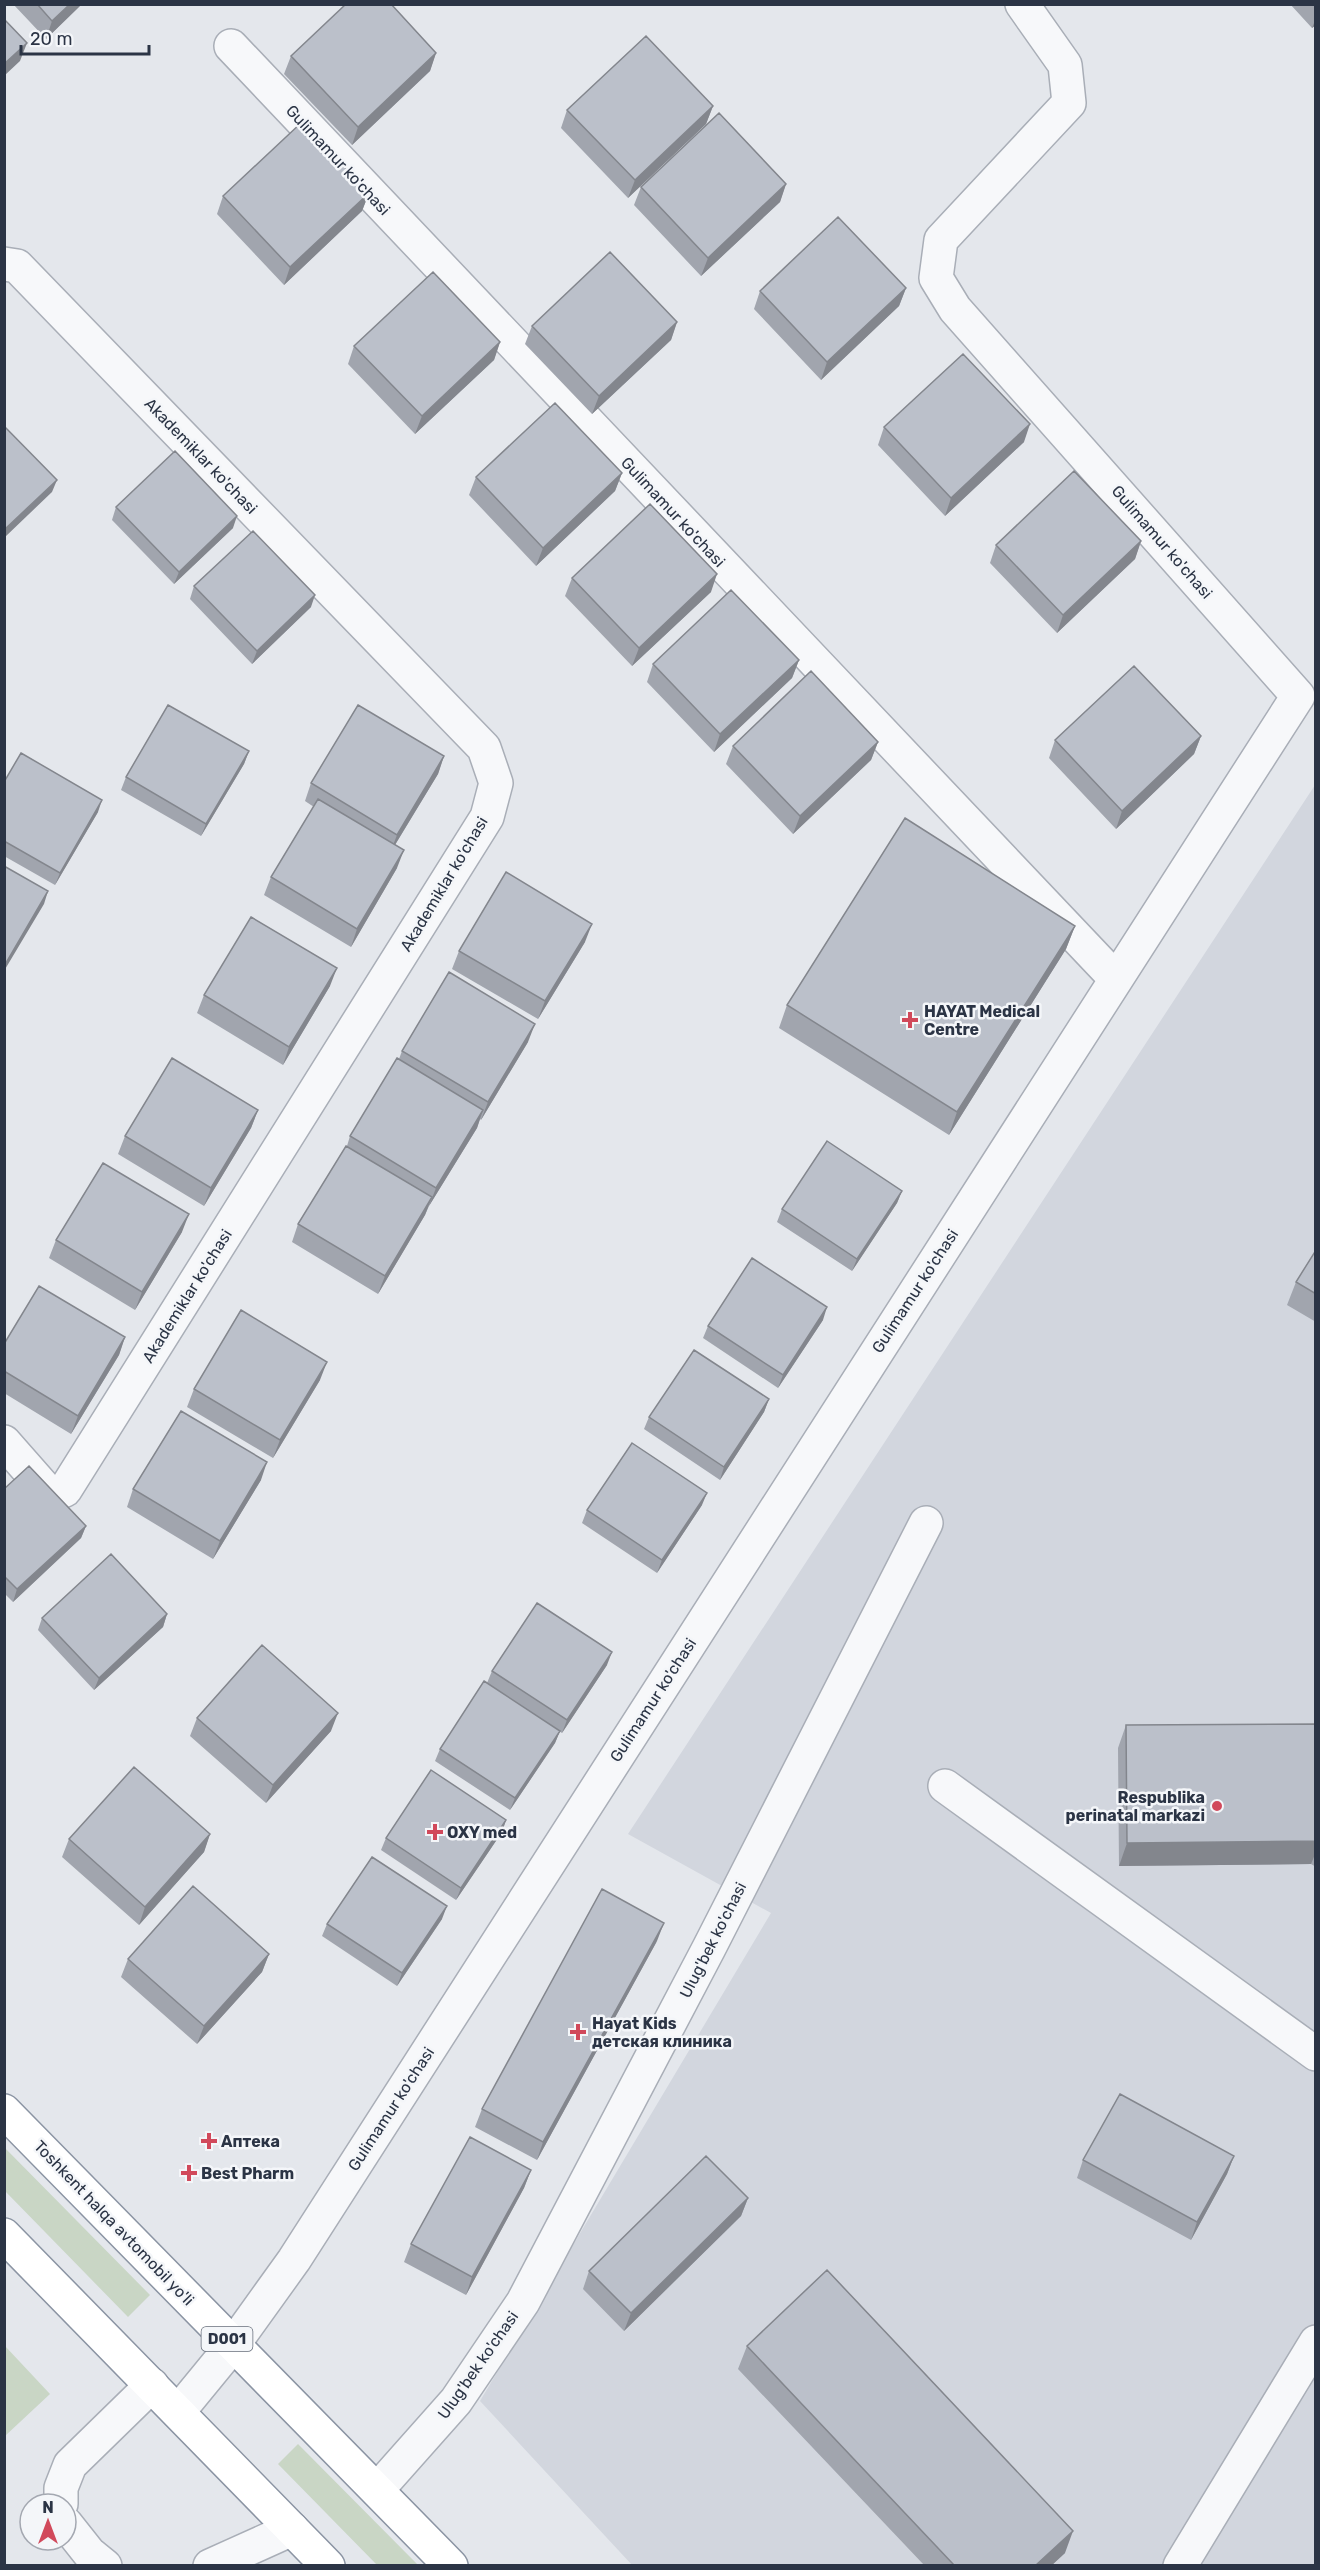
<svg xmlns="http://www.w3.org/2000/svg" width="1320" height="2570" viewBox="0 0 1320 2570" font-family="Rubik,sans-serif">
  <style>
    .built { fill: #d2d6de }
    .green { fill: #c9d6c5 }
    .lines { fill: none; stroke-linecap: round; stroke-linejoin: round }
    .minor-casing { stroke: #a9aeb7; stroke-width: 36 }
    .highway-casing { stroke: #8b94a3; stroke-width: 36 }
    .minor { stroke: #f7f8fa; stroke-width: 33 }
    .highway { stroke: #fff; stroke-width: 33 }
    .wall { fill: #a1a5ae }
    .shaded-wall { fill: #83868d }
    .building { fill: #bbc0ca; stroke: #83868d; stroke-width: 1.5 }
    .poi-dot { fill: #d1495b; stroke: #f4f6f9; stroke-width: 2 }
    .labels { text-anchor: middle; dominant-baseline: central; stroke-width: 5; stroke-linejoin: round; paint-order: stroke }
    .shield { fill: #f4f6f9; stroke: #676e7b; stroke-width: 1.5 }
    .shield-label { font-size: 15px; font-weight: bold; fill: #2b3445 }
    .street-label { font-size: 16px; fill: #2b3445; stroke: #f4f6f9 }
    .poi-label { font-size: 16px; font-weight: bold; fill: #2b3445; stroke: #f4f6f9; text-anchor: start }
  </style>
  <rect width="100%" height="100%" fill="#e4e7ec"/>
  <!-- built -->
  <path class="built" d="M1315 785V2565H632L480 2401 771 1913 628 1834Z"/>
  <!-- green -->
  <path class="green" d="M4 2147 150 2295 128 2317 5 2191Z
    M5 2346 50 2394 5 2436Z
    M298 2444 418 2565H377L278 2464Z"/>
  <g class="lines">
    <!-- minor casing -->
    <g class="minor-casing">
      <path id="minor" d="M1022 4 1065 65 1069 103 941 240 936 278 955 309 1298 696
        M231 46 1115 978
        M4 264 17 266 484 748 496 783 487 817 65 1490 58 1493 48 1492 4 1442
        M945 1786 1316 2054
        M178 2412 233 2345 294 2260 1298 696
        M377 2490 456 2401 523 2302 709 1948 926 1523
        M61 2504V2488L70 2465 152 2385
        M66 2524 89 2553 105 2566
        M210 2566 292 2529
        M1180 2566 1316 2342"/>
    </g>
    <!-- highway casing -->
    <g class="highway-casing">
      <path id="highway" d="M4 2111 451 2566
        M4 2235 328 2566"/>
    </g>
    <!-- minor -->
    <use href="#minor" class="minor"/>
    <!-- highway -->
    <use href="#highway" class="highway"/>
  </g>
  <!-- wall -->
  <path class="wall" d="M13 4H82L46 39Z
    M1290 4H1316V25L1312 28Z
    M436 53 430 71 352 145 284 74 291 56Z
    M713 106 706 124 628 198 561 128 567 110Z
    M786 184 780 202 701 276 634 205 641 187Z
    M369 193 362 211 284 285 217 214 223 196Z
    M906 288 899 306 821 380 754 309 760 291Z
    M677 322 671 340 592 414 525 344 532 326Z
    M500 342 494 360 415 434 348 364 354 346Z
    M884 427 1024 442 945 516 878 445Z
    M622 473 615 491 536 566 469 495 476 477Z
    M116 507 233 528 174 584 112 520Z
    M1141 541 1135 559 1057 633 990 563 996 545Z
    M572 578 711 592 632 666 565 596Z
    M194 586 311 607 252 664 190 599Z
    M799 660 792 678 714 752 647 682 653 664Z
    M1201 736 1194 754 1116 829 1049 758 1055 740Z
    M878 742 871 760 793 834 726 764 733 746Z
    M249 751 244 764 201 836 121 790 126 777Z
    M444 756 438 774 395 845 397 868 351 947 264 895 271 877 314 807 305 801 311 783Z
    M4 782 98 812 55 885 4 856Z
    M1075 926 1066 949 949 1135 779 1028 787 1005Z
    M585 942 538 1019 452 969 459 951Z
    M330 986 283 1065 197 1013 204 995Z
    M528 1042 481 1120 480 1119 477 1128 429 1206 425 1215 378 1294 292 1242 298 1224 347 1146 350 1136 399 1059 402 1051Z
    M258 1110 251 1128 204 1206 118 1154 125 1136Z
    M902 1191 897 1203 852 1271 777 1222 782 1209Z
    M182 1232 135 1310 49 1258 56 1240Z
    M1316 1250V1322L1287 1305 1296 1282Z
    M823 1320 778 1388 703 1338 708 1326Z
    M125 1337 119 1355 71 1434 4 1393V1344Z
    M320 1380 273 1458 187 1407 194 1389Z
    M769 1399 764 1412 720 1480 644 1429 649 1417Z
    M261 1480 213 1559 127 1507 133 1489Z
    M4 1489 86 1526 81 1538 13 1602 4 1593Z
    M702 1505 657 1573 582 1523 587 1510Z
    M167 1614 163 1627 94 1690 38 1630 42 1618Z
    M607 1665 562 1733 487 1683 492 1671Z
    M197 1718 331 1731 266 1803 190 1736Z
    M1316 1724V1867L1311 1864 1119 1866 1118 1748 1126 1725Z
    M560 1731 555 1743 510 1810 435 1761 440 1749Z
    M506 1820 502 1832 456 1900 381 1850 386 1838Z
    M210 1834 204 1852 139 1925 62 1857 69 1839Z
    M442 1919 397 1986 322 1936 327 1924Z
    M657 1941 537 2160 475 2127 482 2109Z
    M269 1954 262 1972 197 2044 121 1977 128 1959Z
    M1234 2156 1227 2174 1191 2240 1077 2178 1083 2160Z
    M531 2170 524 2188 466 2295 404 2262 411 2244Z
    M748 2198 741 2216 624 2331 583 2289 589 2271Z
    M747 2346 1065 2553 1052 2565H924L738 2369Z"/>
  <!-- shaded-wall -->
  <path class="shaded-wall" d="M70 4H82L46 39 52 21Z
    M1316 18V25L1312 28Z
    M27 43 20 61 4 76V64Z
    M436 53 430 71 352 145 358 127Z
    M713 106 706 124 628 198 635 180Z
    M786 184 780 202 701 276 708 258Z
    M369 193 362 211 284 285 290 267Z
    M906 288 899 306 821 380 827 362Z
    M677 322 671 340 592 414 599 396Z
    M500 342 494 360 415 434 422 416Z
    M1030 424 1024 442 945 516 951 498Z
    M622 473 615 491 536 566 543 548Z
    M57 480 52 492 4 538V530Z
    M237 516 233 528 174 584 179 572Z
    M1141 541 1135 559 1057 633 1063 615Z
    M717 574 711 592 632 666 639 648Z
    M315 595 311 607 252 664 257 651Z
    M799 660 792 678 714 752 720 734Z
    M1201 736 1194 754 1116 829 1122 811Z
    M878 742 871 760 793 834 800 816Z
    M249 751 244 764 201 836 206 824Z
    M444 756 438 774 390 853 397 835Z
    M102 800 98 812 55 885 60 873Z
    M404 850 397 868 351 947 357 929Z
    M48 891 44 904 4 971 6 963Z
    M592 924 585 942 538 1019 545 1001Z
    M1075 926 1066 949 949 1135 957 1112Z
    M337 968 330 986 283 1065 289 1047Z
    M535 1024 528 1042 481 1120 488 1102Z
    M258 1110 251 1128 204 1206 211 1188Z
    M483 1110 477 1128 429 1206 436 1188Z
    M902 1191 897 1203 852 1271 857 1259Z
    M432 1197 425 1215 378 1294 385 1276Z
    M189 1214 182 1232 135 1310 142 1292Z
    M827 1307 823 1320 778 1388 783 1375Z
    M125 1337 119 1355 71 1434 78 1416Z
    M327 1362 320 1380 273 1458 280 1440Z
    M769 1399 764 1412 720 1480 724 1467Z
    M267 1462 261 1480 213 1559 220 1541Z
    M707 1493 702 1505 657 1573 662 1560Z
    M86 1526 81 1538 13 1602 17 1589Z
    M167 1614 163 1627 94 1690 99 1678Z
    M612 1652 607 1665 562 1733 567 1720Z
    M338 1713 331 1731 266 1803 273 1785Z
    M560 1731 555 1743 510 1810 515 1798Z
    M506 1820 502 1832 456 1900 461 1888Z
    M210 1834 204 1852 139 1925 145 1907Z
    M1316 1841V1852L1311 1864 1119 1866 1127 1843Z
    M447 1906 442 1919 397 1986 402 1973Z
    M664 1923 657 1941 537 2160 543 2142Z
    M269 1954 262 1972 197 2044 204 2026Z
    M1234 2156 1227 2174 1191 2240 1197 2222Z
    M531 2170 524 2188 466 2295 472 2277Z
    M748 2198 741 2216 624 2331 631 2313Z
    M1073 2531 1065 2553 1052 2565H1036Z"/>
  <!-- building -->
  <path class="building" d="M37 4H70L52 21Z
    M346 4H391L436 53 358 127 291 56Z
    M4 19 27 43 4 64Z
    M646 36 713 106 635 180 567 110Z
    M719 113 786 184 708 258 641 187Z
    M302 122 369 193 290 267 223 196Z
    M838 217 906 288 827 362 760 291Z
    M610 252 677 322 599 396 532 326Z
    M433 272 500 342 422 416 354 346Z
    M963 354 1030 424 951 498 884 427Z
    M555 403 622 473 543 548 476 477Z
    M4 426 57 480 4 530Z
    M175 451 237 516 179 572 116 507Z
    M1074 471 1141 541 1063 615 996 545Z
    M650 504 717 574 639 648 572 578Z
    M253 531 315 595 257 651 194 586Z
    M731 590 799 660 720 734 653 664Z
    M1134 666 1201 736 1122 811 1055 740Z
    M811 671 878 742 800 816 733 746Z
    M168 705 249 751 206 824 126 777Z
    M358 705 444 756 397 835 311 783Z
    M21 753 102 800 60 873 4 841V782Z
    M318 799 404 850 357 929 271 877Z
    M905 818 1075 926 957 1112 787 1005Z
    M4 866 48 891 6 963 4 962Z
    M506 872 592 924 545 1001 459 951Z
    M251 917 337 968 289 1047 204 995Z
    M449 972 535 1024 488 1102 402 1051Z
    M172 1058 258 1110 211 1188 125 1136Z
    M397 1058 483 1110 436 1188 350 1136Z
    M827 1141 902 1191 857 1259 782 1209Z
    M346 1146 432 1197 385 1276 298 1224Z
    M103 1163 189 1214 142 1292 56 1240Z
    M1316 1250V1294L1296 1282Z
    M752 1258 827 1307 783 1375 708 1326Z
    M39 1286 125 1337 78 1416 4 1371V1344Z
    M241 1310 327 1362 280 1440 194 1389Z
    M694 1350 769 1399 724 1467 649 1417Z
    M181 1411 267 1462 220 1541 133 1489Z
    M632 1443 707 1493 662 1560 587 1510Z
    M29 1466 86 1526 17 1589 4 1576V1489Z
    M111 1554 167 1614 99 1678 42 1618Z
    M537 1603 612 1652 567 1720 492 1671Z
    M262 1645 338 1713 273 1785 197 1718Z
    M484 1681 560 1731 515 1798 440 1749Z
    M1316 1724V1841L1127 1843 1126 1725Z
    M134 1767 210 1834 145 1907 69 1839Z
    M431 1770 506 1820 461 1888 386 1838Z
    M372 1857 447 1906 402 1973 327 1924Z
    M193 1886 269 1954 204 2026 128 1959Z
    M602 1889 664 1923 543 2142 482 2109Z
    M1120 2094 1234 2156 1197 2222 1083 2160Z
    M470 2137 531 2170 472 2277 411 2244Z
    M706 2156 748 2198 631 2313 589 2271Z
    M827 2270 1073 2531 1036 2565H954L747 2346Z"/>
  <!-- markers -->
  <g class="poi-dot">
    <path d="M907 1011h6v6h6v6h-6v6h-6v-6h-6v-6h6z"/>
    <circle cx="1217" cy="1806" r="6"/>
    <path d="M432 1823h6v6h6v6h-6v6h-6v-6h-6v-6h6z"/>
    <path d="M575 2023h6v6h6v6h-6v6h-6v-6h-6v-6h6z"/>
    <path d="M206 2132h6v6h6v6h-6v6h-6v-6h-6v-6h6z"/>
    <path d="M186 2164h6v6h6v6h-6v6h-6v-6h-6v-6h6z"/>
  </g>
  <g class="labels">
    <!-- shield labels -->
    <rect class="shield" x="201.5" y="2327" width="51" height="24" rx="4.5"/>
    <g class="shield-label">
      <text x="227" y="2339">D001</text>
    </g>
    <!-- street labels -->
    <g class="street-label">
      <text transform="translate(338 160) rotate(47)">Gulimamur ko'chasi</text>
      <text transform="translate(201 456) rotate(46)">Akademiklar ko'chasi</text>
      <text transform="translate(673 512) rotate(47)">Gulimamur ko'chasi</text>
      <text transform="translate(1162 542) rotate(49)">Gulimamur ko'chasi</text>
      <text transform="translate(444 884) rotate(-59)">Akademiklar ko'chasi</text>
      <text transform="translate(915 1291) rotate(-57)">Gulimamur ko'chasi</text>
      <text transform="translate(187 1296) rotate(-58)">Akademiklar ko'chasi</text>
      <text transform="translate(653 1700) rotate(-57)">Gulimamur ko'chasi</text>
      <text transform="translate(713 1940) rotate(-63)">Ulug'bek ko'chasi</text>
      <text transform="translate(391 2109) rotate(-57)">Gulimamur ko'chasi</text>
      <text transform="translate(114 2223) rotate(46)">Toshkent halqa avtomobil yo'li</text>
      <text transform="translate(478 2365) rotate(-55)">Ulug'bek ko'chasi</text>
    </g>
    <!-- poi labels -->
    <g class="poi-label">
      <text x="924" y="1011">HAYAT Medical<tspan x="924" dy="18">Centre</tspan></text>
      <text x="1205" y="1797" text-anchor="end">Respublika<tspan x="1205" dy="18">perinatal markazi</tspan></text>
      <text x="447" y="1832">OXY med</text>
      <text x="592" y="2023">Hayat Kids<tspan x="592" dy="18">детская клиника</tspan></text>
      <text x="221" y="2141">Аптека</text>
      <text x="201" y="2173">Best Pharm</text>
    </g>
  </g>
  <!-- border -->
  <rect width="1320" height="2570" fill="none" stroke="#2b3445" stroke-width="12"/>
  <!-- north arrow -->
  <g transform="translate(48 2522)"><circle r="28" fill="#f4f6f9" stroke="#a4a8b1" stroke-width="1.5"/>
  <path d="M0-4.5L10 22L0 15L-10 22Z" fill="#d1495b"/>
  <text y="-9" font-size="16" font-weight="bold" text-anchor="middle" fill="#2b3445">N</text>
  </g>
  <!-- scale -->
  <path d="M21 45v9h128v-9" fill="none" stroke="#2b3445" stroke-width="3"/>
  <text x="30" y="45" font-size="18" fill="#2b3445" stroke="#f4f6f9" stroke-width="4.5" paint-order="stroke">20 m</text>
</svg>
